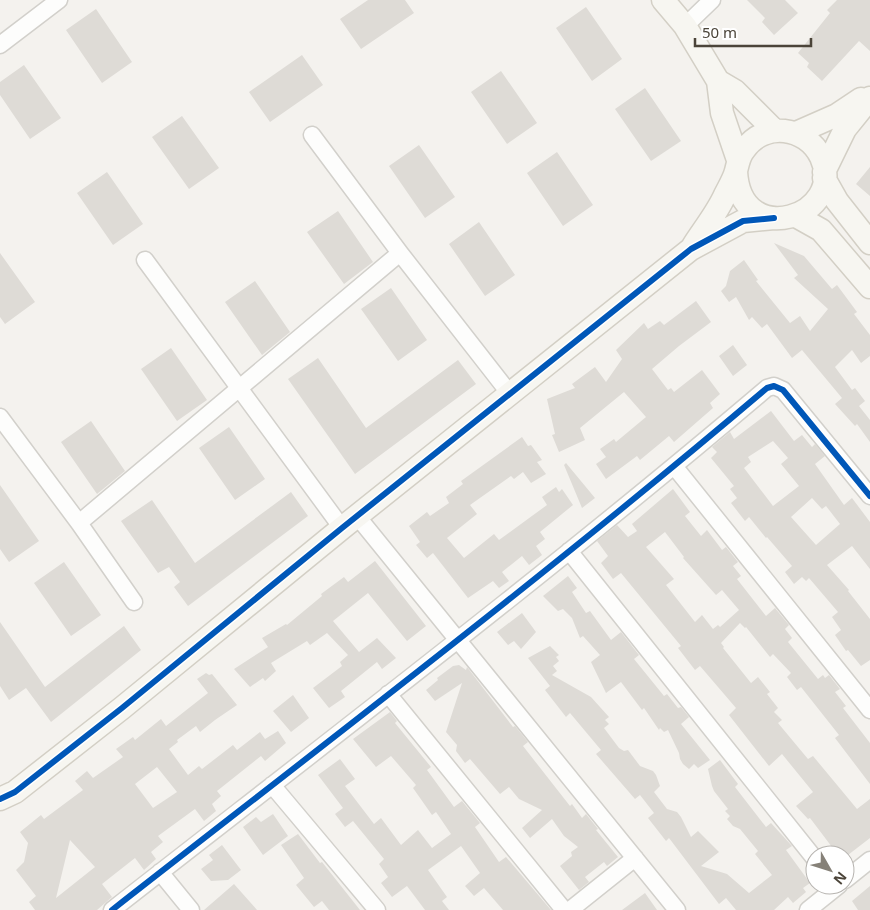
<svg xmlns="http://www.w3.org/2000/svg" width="870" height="910" viewBox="0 0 870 910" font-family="'Noto Sans',sans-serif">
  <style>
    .building { fill: #dedbd6; fill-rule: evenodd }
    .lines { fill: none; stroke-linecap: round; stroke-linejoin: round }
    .street-casing { stroke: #d2d0cb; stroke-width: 19 }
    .secondary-casing { stroke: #d3cfc5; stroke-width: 25 }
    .street { stroke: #fdfdfc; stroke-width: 16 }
    .secondary { stroke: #f7f6f1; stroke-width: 22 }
    .cycleway-casing { stroke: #fff; stroke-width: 9 }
    .cycleway { stroke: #0057b8; stroke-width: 6 }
  </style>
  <rect width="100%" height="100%" fill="#f4f2ee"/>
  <!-- building -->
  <path class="building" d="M368 0H405L414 13 361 49 340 19Z
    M747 0H785L798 13 774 35 762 22 765 18Z
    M837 0H870V51L859 41 822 81 807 67 809 63 798 53 830 13 827 10Z
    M586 7 622 59 592 81 556 28Z
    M96 9 132 62 102 83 66 30Z
    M302 55 323 85 270 122 249 92Z
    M24 65 61 118 30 139 0 95V82Z
    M501 71 537 123 507 144 471 92Z
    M645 88 681 141 651 161 615 109Z
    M182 116 219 168 189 189 152 137Z
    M419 145 455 197 425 218 389 166Z
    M557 152 593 205 563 226 527 173Z
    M870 167V196L856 184Z
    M107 172 143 224 113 245 77 193Z
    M338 211 373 262 344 284 307 232Z
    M479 222 515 275 485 296 449 244Z
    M774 243 804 256 832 289 837 285 857 312 854 314 870 335V356L861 363 852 350 835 367 852 390 855 388 865 401 859 406 870 420V442L857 424 855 426 835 404 842 398 802 350 792 358 767 324 762 328 752 317 749 320 736 297 729 302 721 291 726 286 730 271 744 260 758 280 756 281 790 323 800 316 810 331 828 309 794 278 798 275Z
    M0 253 35 302 5 324 0 317Z
    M255 281 290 332 262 355 225 302Z
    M391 288 427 340 398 361 361 309Z
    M696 301 711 322 679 346 652 369 668 390 671 388 674 392 702 370 720 394 710 403 713 408 674 442 669 436 640 460 637 456 606 479 596 464 606 457 600 449 614 439 616 442 646 417 624 392 580 428 585 440 559 452 552 435 555 434 547 399 575 388 572 384 595 367 606 382 622 359 616 350 644 323 648 329 660 321 664 325Z
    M733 345 747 365 733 376 719 356Z
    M171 348 207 400 177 421 141 369Z
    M318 358 366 428 458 360 476 384 355 474 288 379Z
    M771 411 794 441 802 435 812 447 815 444 825 456 815 464 844 505 852 498 870 522V569L852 546 827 565 849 590 848 591 870 619V660L861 666 848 650 846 651 835 635 841 630 832 617 838 612 809 578 806 581 802 577 794 584 785 572 792 566 767 537 766 538 749 517 745 521 731 503 737 498 730 489 734 486 711 458 717 452 712 447 730 432 734 439ZM773 441 788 458 781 464 799 486 773 506 744 468 751 462 748 457ZM812 498 822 509 826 506 840 524 816 545 791 517Z
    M91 421 125 471 97 494 61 442Z
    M229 427 265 479 235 500 199 448Z
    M522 437 528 446 531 445 542 460 537 462 546 474 531 483 523 472 514 479 511 476 470 505 477 514 447 538 464 558 494 534 499 540 547 505 542 497 556 487 559 492 562 489 573 505 540 532 545 539 536 546 542 555 529 565 522 556 502 572 509 581 499 588 493 581 468 598 433 553 427 558 416 545 420 542 409 526 427 512 430 516 449 503 446 497 463 484 461 481Z
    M566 463 595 498 582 508 564 465Z
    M0 485 39 541 9 562 0 549Z
    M673 489 690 512 685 516 701 536 707 530 722 550 726 547 738 562 733 566 741 576 737 579 766 616 775 608 789 625 785 629 792 638 788 642 818 679 823 675 825 678 829 675 840 689 835 692 846 706 843 708 870 743V784L835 738 839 735 801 687 797 690 787 677 791 673 773 654 770 657 746 627 745 628 740 623 721 643 724 647 723 648 751 683 758 677 770 692 767 694 778 708 774 712 782 720 778 723 808 759 813 756 857 809 870 799V838L848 855H838L810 818 808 819 796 806 813 792 782 754 769 766 729 715 736 708 700 666 695 670 678 648 681 646 621 573 613 579 601 563 608 556 597 541 617 525 628 537 637 531 632 524ZM665 532 684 557 683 558 716 595 722 590 739 610 720 627 718 625 713 629 702 615 695 622 666 585 674 579 646 547Z
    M291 492 308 516 188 606 174 587 180 582 169 567 158 573 121 521 152 500 195 563Z
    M375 561 426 626 407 641 368 593 333 621 359 652 377 638 396 658 382 669 377 662 341 691 345 697 329 708 313 688 342 666 340 662 348 655 327 633 310 645 307 641 271 663 276 671 265 681 263 678 250 687 234 669 268 647 262 638 286 624 287 625 322 596 321 594 344 577 348 582Z
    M64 562 101 615 71 636 34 583Z
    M568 576 577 588 572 592 586 613 590 611 611 640 621 632 639 655 634 659 664 696 667 694 678 708 681 707 689 717 681 724 710 760 698 768 694 764 689 769 683 764 680 759 679 753 668 730 664 732 660 728 659 730 644 708 642 710 621 682 606 693 591 662 600 655 583 636 580 638 572 618 563 609 558 611 543 596Z
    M522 613 536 632 521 649 514 641 508 645 497 632Z
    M0 622 45 687 124 626 141 650 51 722 26 688 9 700 0 686Z
    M550 646 559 655 556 657 559 661 553 666 557 671 552 675 591 697 609 717 605 720 609 724 604 728 619 748 624 751 628 750 640 766 653 771 656 775 660 786 654 792 667 809 677 812 681 817 691 837 698 831 719 852 701 866 727 874 749 893 772 875 755 854 758 851 740 829 733 826 727 819 730 816 725 811 728 809 714 791 712 786 708 769 720 760 738 784 735 787 766 827 771 823 792 846 786 850 810 883 803 888 806 892 793 903 788 897 774 910H736L726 898 719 904 669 838 666 841 648 818 654 813 640 795 635 799 596 754 601 750 570 713 566 717 545 690 550 686 528 658Z
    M459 665 466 670 467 667 513 727 515 726 528 742 523 746 570 806 572 804 582 818 586 814 598 829 596 830 618 857 607 866 604 862 585 877 589 882 579 890 560 866 572 856 571 852 578 847 564 836 552 819 530 838 522 828 542 810 519 799 509 787 500 794 470 759 465 763 456 751 457 745 446 732 462 683 435 701 426 690 438 680 437 678 453 666Z
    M206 673 209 675 212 674 237 705 215 720 200 732 196 726 177 740 178 742 169 749 188 775 199 766 202 769 233 745 237 750 260 732 265 739 278 731 286 743 265 761 261 756 217 791 221 796 212 804 216 811 204 821 195 809 158 836 163 842 151 852 156 859 144 870 135 858 102 884 112 897 97 910H35L29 902 36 896 16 870 24 862 28 843 20 832 41 815 44 819 83 790 75 781 87 771 93 778 123 757 116 749 133 737 135 740 161 719 166 726 208 693 197 679ZM157 767 177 792 153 808 135 784ZM70 840 95 867 56 898Z
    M293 695 309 718 291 732 273 711Z
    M390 712 397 721 395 723 431 767 427 770 454 807 462 801 480 823 475 827 499 862 506 857 551 910H503L484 888 474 896 465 886 480 873 461 846 428 870 447 897 442 901 449 910H425L407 886 392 897 381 883 388 877 379 864 384 859 353 821 345 827 335 814 343 808 318 775 340 759 355 779 345 786 374 824 381 818 401 845 418 830 432 848 451 834 436 812 432 815 413 788 416 785 391 756 376 767 353 739Z
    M273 814 288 836 263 855 243 827 256 817 261 822Z
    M298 834 320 863 322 862 360 910H329L322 901 314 907 296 885 304 878 281 845Z
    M222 845 241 870 228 880 211 881 201 869 213 860 209 855Z
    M234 884 257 910H204Z
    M870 886V910H858L852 901Z
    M645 893 657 910H622Z"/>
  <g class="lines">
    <!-- street casing -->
    <g class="street-casing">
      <path id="street" d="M685 26 712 0
        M0 45 59 0
        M312 135 400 253 510 394
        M145 260 342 528
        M0 417 79 523 134 602
        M674 466 870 710
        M357 516 677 910
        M79 523 400 253
        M569 551 815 859
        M388 694 564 910
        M272 785 377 910
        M160 872 191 910
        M845 880 870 860
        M112 910C332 738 554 569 767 388L774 386 783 390 870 496
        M570 910 635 858
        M808 910 839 885"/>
    </g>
    <!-- secondary casing -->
    <g class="secondary-casing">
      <path id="secondary" d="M663 0 685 26 718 81 722 113 738 160
        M718 81 735 91 775 131
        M796 133 837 115 861 99
        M824 172 845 129 870 98
        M824 178 837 201 870 243
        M796 216 821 230 870 287
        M693 246C703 230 717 213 725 195 729 187 734 179 736 171 738 163 739 156 744 150 764 121 806 126 821 157 848 216 740 252 736 171
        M0 799 15 792 122 708 342 528 691 249 743 221 774 218"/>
    </g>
    <!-- street -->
    <use href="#street" class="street"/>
    <!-- secondary -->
    <use href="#secondary" class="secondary"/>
    <!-- cycleway casing -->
    <g class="cycleway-casing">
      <path id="cycleway" d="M0 799 15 792 122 708 342 528 691 249 743 221 774 218
        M112 910C332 738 554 569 767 388L774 386 783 390 870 496"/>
    </g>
    <!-- cycleway -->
    <use href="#cycleway" class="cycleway"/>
  </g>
  <!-- north arrow -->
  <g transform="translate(830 870) rotate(129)"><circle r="24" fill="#ffffff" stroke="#b7b4b0"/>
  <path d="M0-4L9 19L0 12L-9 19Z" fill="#868178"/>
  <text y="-8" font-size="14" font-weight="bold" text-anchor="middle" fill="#4b4439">N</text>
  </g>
  <!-- scale -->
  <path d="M695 38v8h116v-8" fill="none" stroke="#4b4439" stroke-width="2.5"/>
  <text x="702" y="38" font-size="15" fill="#4b4439" stroke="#ffffff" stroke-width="4" paint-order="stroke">50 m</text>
</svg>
